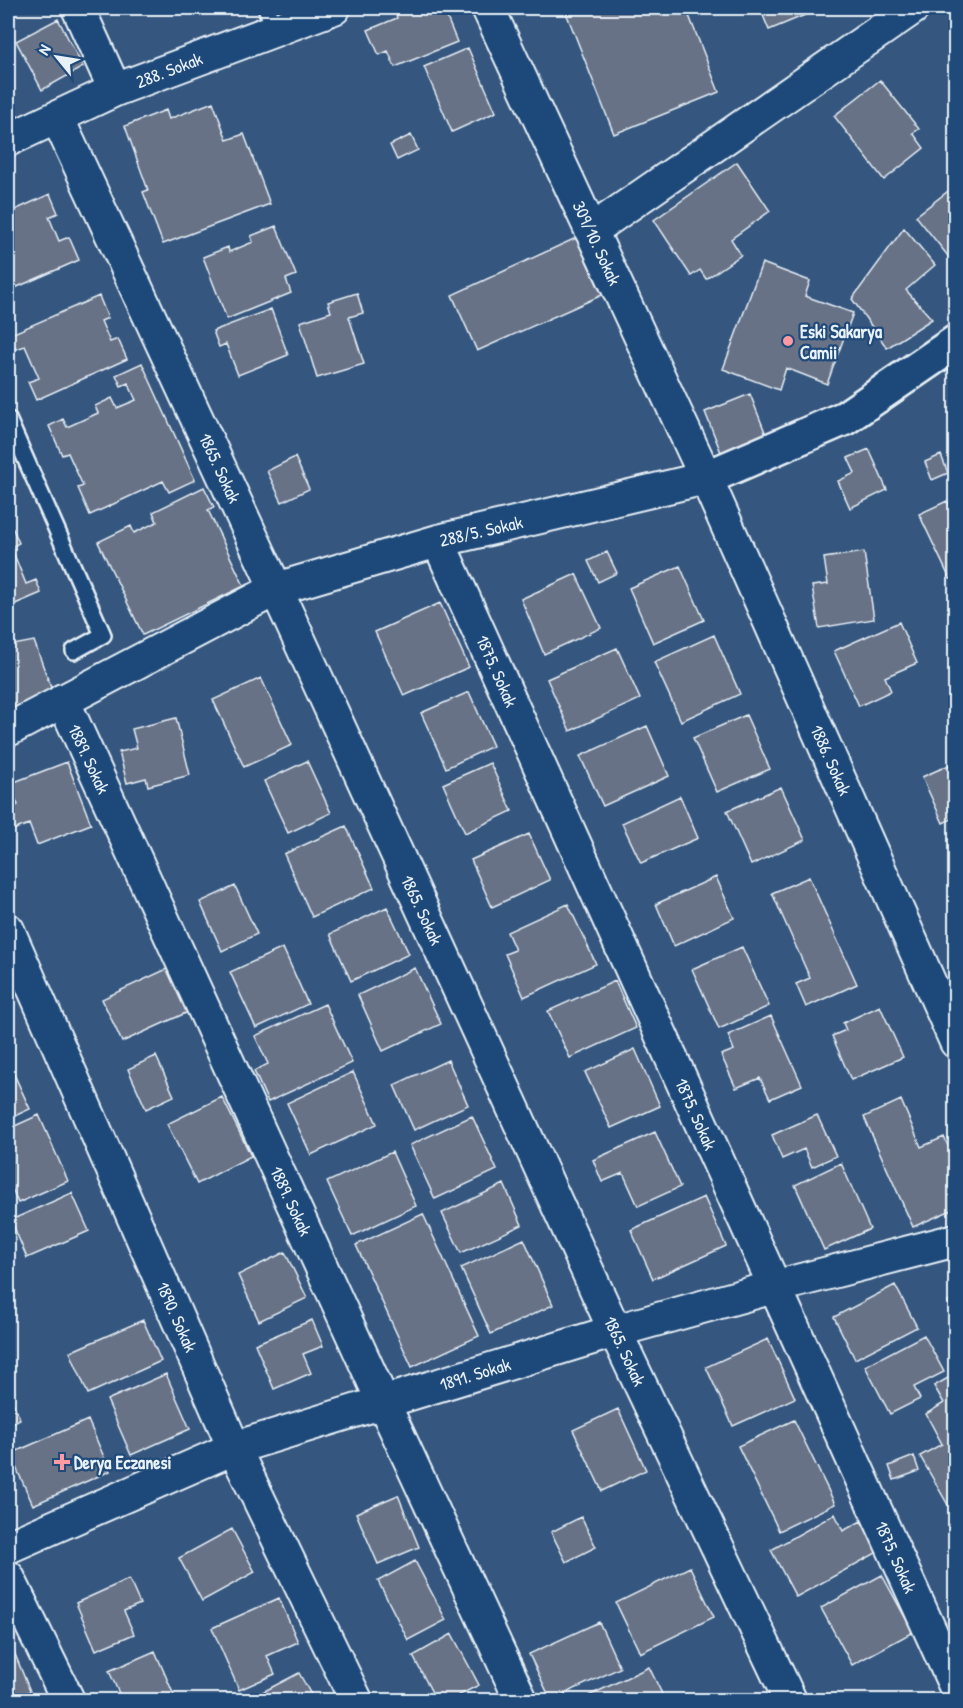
<svg xmlns="http://www.w3.org/2000/svg" width="963" height="1708" viewBox="0 0 963 1708" font-family="'Patrick Hand',sans-serif">
  <style>
    .building { fill: #677287; stroke: #e8f1f8; stroke-width: 1.5 }
    .lines { fill: none; stroke-linecap: round; stroke-linejoin: round }
    .lane-casing { stroke: #e8f1f8; stroke-width: 20 }
    .street-casing { stroke: #e8f1f8; stroke-width: 36 }
    .secondary-casing { stroke: #e8f1f8; stroke-width: 38 }
    .lane { stroke: #1f4a7a; stroke-width: 15 }
    .street { stroke: #1f4a7a; stroke-width: 32 }
    .secondary { stroke: #1f4a7a; stroke-width: 33 }
    .poi-dot { fill: #ff9aa2; stroke: #1f4a7a; stroke-width: 2 }
    .labels { text-anchor: middle; dominant-baseline: central; stroke-width: 4.5; stroke-linejoin: round; paint-order: stroke }
    .street-label { font-size: 18px; fill: #e8f1f8; stroke: #1f4a7a }
    .poi-label { font-size: 18px; font-weight: bold; fill: #e8f1f8; stroke: #1f4a7a; text-anchor: start }
  </style>
  <rect width="100%" height="100%" fill="#35567e"/>
  <filter id="ink" filterUnits="userSpaceOnUse"><feTurbulence type="fractalNoise" baseFrequency=".0167" numOctaves="2"/><feDisplacementMap in="SourceGraphic" scale="12" xChannelSelector="R" yChannelSelector="G"/><feConvolveMatrix kernelMatrix="1 2 1 2 8 2 1 2 1" color-interpolation-filters="sRGB"/></filter>
  <g filter="url(#ink)">
    <!-- building -->
    <path class="building" d="M405 8H443L457 42 395 67 388 51 379 55 368 30 397 18 395 12Z
      M570 8H686L719 92 614 134 565 10Z
      M760 8H822L769 30Z
      M58 19 83 67 42 90 16 41Z
      M468 48 496 112 452 132 424 67Z
      M880 80 919 129 913 133 924 148 884 180 834 116Z
      M213 102 227 140 244 134 270 204 163 244 143 192 148 190 125 126 166 110 169 119Z
      M411 135 418 150 397 160 390 145Z
      M737 162 770 211 731 239 741 255 706 279 700 270 691 276 654 220Z
      M956 185V266L916 216Z
      M50 194 58 213 49 217 59 241 69 237 79 260 8 291V213Z
      M276 226 296 275 286 279 291 293 227 319 203 257 228 247 229 252 253 242 251 236Z
      M904 228 935 265 906 290 932 319 887 348 852 299Z
      M576 238 602 295 477 351 452 295Z
      M762 263 810 281 805 296 853 313 827 384 786 368 779 390 723 369Z
      M357 293 363 313 349 317 364 364 317 378 300 322 331 312 328 302Z
      M99 296 108 318 101 321 110 342 118 339 127 359 36 400 28 382 39 378 25 346 16 349 9 335Z
      M271 309 288 355 238 375 226 344 219 347 213 331Z
      M142 363 195 480 169 492 163 481 90 515 78 488 83 486 68 453 62 455 49 426 63 419 67 427 98 413 95 406 112 398 117 408 136 400 128 383 121 386 116 375Z
      M750 394 767 437 722 455 705 412Z
      M869 449 887 490 850 508 838 481 855 473 848 458Z
      M941 455 948 473 932 480 925 462Z
      M295 457 309 489 282 502 267 471Z
      M204 487 214 507 208 510 244 586 143 635 98 542 131 526 134 533 157 522 153 512Z
      M947 501 956 517V577L950 579 919 514Z
      M13 529 19 543 11 547 26 584 36 580 41 593 8 607V531Z
      M607 552 617 573 598 582 588 561Z
      M864 552 874 619 819 628 812 586 828 584 824 558Z
      M680 566 704 620 653 643 629 588Z
      M576 574 601 628 544 654 521 599Z
      M440 603 469 667 404 696 375 632Z
      M899 622 917 663 885 677 891 691 859 706 834 651Z
      M714 635 740 694 681 721 654 662Z
      M34 641 54 696 8 714V646Z
      M617 648 640 699 570 731 547 679Z
      M261 678 292 745 244 767 213 700Z
      M469 692 493 746 446 768 421 713Z
      M746 715 770 769 717 792 693 738Z
      M176 718 190 775 148 786 146 778 127 783 119 752 137 748 132 729Z
      M647 726 669 776 603 806 580 756Z
      M307 761 331 813 288 833 264 781Z
      M67 762 91 824 37 845 29 824 8 832V810L18 805 9 784Z
      M956 762V817L943 823 922 777Z
      M490 763 512 811 465 833 443 784Z
      M781 787 805 840 751 865 727 811Z
      M680 796 698 838 641 863 622 823Z
      M346 826 374 888 312 917 284 854Z
      M529 834 550 880 492 907 471 860Z
      M716 877 734 918 674 946 656 904Z
      M809 877 857 984 806 1007 796 984 810 978 772 893Z
      M235 886 257 934 222 951 200 902Z
      M568 904 596 964 524 997 505 954 515 950 507 932Z
      M387 907 409 954 351 981 330 934Z
      M742 947 769 1006 719 1029 692 969Z
      M283 948 308 1004 256 1028 230 972Z
      M169 968 188 1012 122 1042 102 999Z
      M415 968 441 1024 383 1051 358 995Z
      M615 981 636 1028 570 1058 548 1011Z
      M325 1004 352 1063 268 1102 254 1071 268 1064 255 1036Z
      M880 1006 903 1057 851 1080 832 1036 846 1030 843 1023Z
      M771 1016 802 1085 770 1099 760 1078 736 1088 721 1055 734 1050 728 1035Z
      M635 1049 660 1106 611 1128 585 1072Z
      M156 1056 174 1096 146 1109 128 1069Z
      M448 1060 468 1105 414 1130 394 1085Z
      M13 1072 30 1109 8 1119V1075Z
      M353 1072 377 1124 311 1155 287 1103Z
      M222 1097 251 1156 197 1184 167 1124Z
      M901 1100 921 1147 944 1137 956 1163V1208L913 1227 864 1117Z
      M39 1115 68 1181 18 1203 8 1179V1129Z
      M817 1115 836 1156 812 1167 804 1149 782 1159 772 1135Z
      M472 1116 497 1170 435 1199 410 1145Z
      M655 1132 680 1187 638 1206 623 1173 602 1182 593 1160Z
      M392 1152 416 1206 352 1236 327 1182Z
      M841 1163 870 1229 824 1250 795 1185Z
      M504 1184 522 1225 461 1253 442 1213Z
      M72 1193 89 1231 27 1258 11 1220Z
      M704 1197 726 1246 653 1279 631 1230Z
      M423 1214 479 1336 412 1367 356 1245Z
      M524 1239 553 1305 491 1334 461 1268Z
      M285 1252 307 1298 259 1321 238 1275Z
      M895 1285 917 1327 855 1359 834 1317Z
      M956 1298V1317L948 1302Z
      M143 1320 161 1361 88 1394 70 1352Z
      M312 1320 323 1346 303 1354 311 1373 274 1389 255 1344Z
      M924 1335 944 1372 914 1387 920 1399 890 1414 865 1366Z
      M768 1339 795 1398 733 1426 706 1367Z
      M166 1374 190 1429 131 1455 107 1400Z
      M955 1374 956 1375V1519L920 1456 942 1444 926 1414 944 1403 934 1386Z
      M8 1392 20 1419 8 1425Z
      M618 1409 646 1470 602 1491 573 1430Z
      M88 1420 110 1471 33 1505 10 1454Z
      M794 1420 835 1504 779 1531 738 1446Z
      M914 1456 919 1471 894 1480 889 1466Z
      M398 1495 419 1547 378 1564 356 1513Z
      M835 1514 843 1531 861 1521 878 1552 796 1597 771 1550Z
      M581 1517 596 1547 566 1562 551 1532Z
      M232 1529 255 1572 202 1601 179 1558Z
      M415 1561 446 1620 408 1640 378 1581Z
      M690 1567 714 1617 640 1653 616 1603Z
      M882 1575 913 1632 852 1665 821 1608Z
      M129 1579 140 1604 124 1611 134 1634 96 1650 76 1603Z
      M279 1598 298 1642 267 1656 275 1674 239 1690 212 1628Z
      M599 1622 620 1668 551 1700 529 1654Z
      M452 1634 479 1685 450 1700H436L413 1656Z
      M8 1637 30 1691 8 1700Z
      M155 1651 176 1700H122L109 1671Z
      M649 1667 665 1700H582V1699Z
      M299 1673 314 1700H247L257 1695Z"/>
    <g class="lines">
      <!-- lane casing -->
      <g class="lane-casing">
        <path id="lane" d="M266 8 276 30
          M8 419 103 635 74 651"/>
      </g>
      <!-- street casing -->
      <g class="street-casing">
        <path id="street" d="M78 8 115 90
          M488 8 706 478 956 1042
          M57 117 276 589 615 1331 790 1700
          M8 140 115 90 334 8
          M591 231 913 8
          M438 541 956 1688
          M63 700 383 1402 521 1700
          M8 730 276 589 438 541 706 478
          M8 930 234 1448 356 1700
          M8 1547 234 1448 615 1331 774 1287 956 1240
          M8 1577 68 1700"/>
      </g>
      <!-- secondary casing -->
      <g class="secondary-casing">
        <path id="secondary" d="M706 478 845 418 956 342"/>
      </g>
      <!-- lane -->
      <use href="#lane" class="lane"/>
      <!-- street -->
      <use href="#street" class="street"/>
      <!-- secondary -->
      <use href="#secondary" class="secondary"/>
    </g>
  </g>
  <!-- markers -->
  <g class="poi-dot">
    <circle cx="788" cy="341" r="6"/>
    <path d="M59 1453h6v6h6v6h-6v6h-6v-6h-6v-6h6z"/>
  </g>
  <g class="labels">
    <!-- street labels -->
    <g class="street-label">
      <text transform="translate(169 70) rotate(-21)">288. Sokak</text>
      <text transform="translate(597 243) rotate(65)">309/10. Sokak</text>
      <text transform="translate(220 468) rotate(65)">1865. Sokak</text>
      <text transform="translate(481 531) rotate(-13)">288/5. Sokak</text>
      <text transform="translate(497 671) rotate(66)">1875. Sokak</text>
      <text transform="translate(89 759) rotate(65)">1889. Sokak</text>
      <text transform="translate(831 760) rotate(66)">1886. Sokak</text>
      <text transform="translate(422 910) rotate(65)">1865. Sokak</text>
      <text transform="translate(696 1114) rotate(66)">1875. Sokak</text>
      <text transform="translate(291 1201) rotate(65)">1889. Sokak</text>
      <text transform="translate(177 1317) rotate(66)">1890. Sokak</text>
      <text transform="translate(625 1351) rotate(65)">1865. Sokak</text>
      <text transform="translate(475 1374) rotate(-17)">1891. Sokak</text>
      <text transform="translate(896 1557) rotate(66)">1875. Sokak</text>
    </g>
    <!-- poi labels -->
    <g class="poi-label">
      <text x="800" y="331">Eski Sakarya<tspan x="800" dy="21">Camii</tspan></text>
      <text x="74" y="1462">Derya Eczanesi</text>
    </g>
  </g>
  <!-- margin -->
  <rect width="963" height="1708" fill="none" stroke="#1f4a7a" stroke-width="30"/>
  <rect x="15" y="15" width="933" height="1678" fill="none" stroke="#e8f1f8" stroke-width="2" filter="url(#ink)"/>
  <!-- north arrow -->
  <g transform="translate(57 57) rotate(300)" stroke="#1f4a7a" stroke-width="4.5" paint-order="stroke">
  <path d="M0-4.5L10 22L0 15L-10 22Z" fill="#e8f1f8"/>
  <text y="-9" font-size="16" font-weight="bold" text-anchor="middle" fill="#e8f1f8">N</text>
  </g>
</svg>
